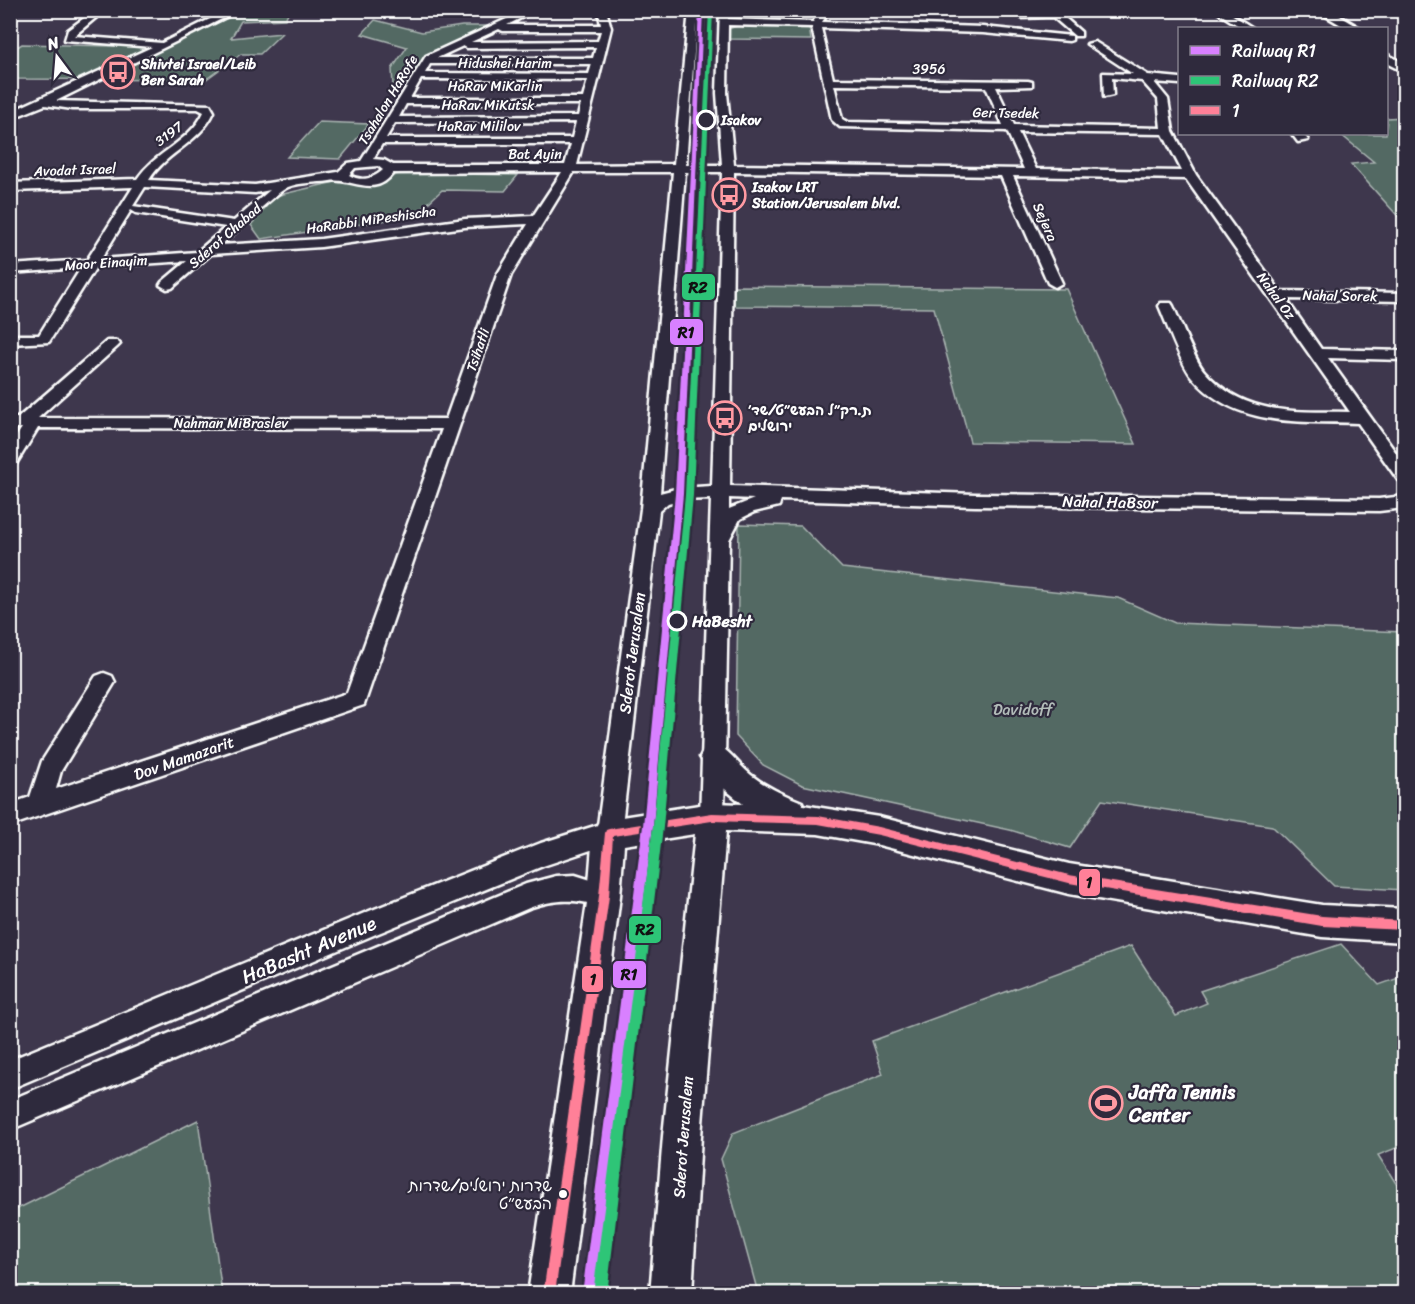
<svg xmlns="http://www.w3.org/2000/svg" width="1415" height="1304" viewBox="0 0 1415 1304" font-family="Sriracha,'Playpen Sans Hebrew',sans-serif">
  <style>
    .green { fill: #536963; stroke: #a9b4b1; stroke-width: 1.5 }
    .lines { fill: none; stroke-linecap: round; stroke-linejoin: round }
    .minor-casing { stroke: #fff; stroke-width: 5 }
    .major-casing { stroke: #fff; stroke-width: 5 }
    .minor { fill: #2f2a3d; fill-rule: evenodd }
    .major { fill: #2f2a3d; fill-rule: evenodd }
    .bus-1-casing { stroke: #2f2a3d; stroke-width: 4 }
    .bus-1 { fill: #ff8098; fill-rule: evenodd }
    .rail-1-casing { stroke: #2f2a3d; stroke-width: 5 }
    .rail-2-casing { stroke: #2f2a3d; stroke-width: 5 }
    .rail-1 { fill: #d880ff; fill-rule: evenodd }
    .rail-2 { fill: #2dc577; fill-rule: evenodd }
    .stop-dot { fill: #2f2a3d; stroke: #fff; stroke-width: 3 }
    .bus-dot { fill: #fff; stroke: #2f2a3d; stroke-width: 2 }
    .labels { text-anchor: middle; dominant-baseline: central; stroke-width: 4.5; stroke-linejoin: round; paint-order: stroke }
    .far-street-label { font-size: 14px; fill: #fff; stroke: #2f2a3d }
    .far-poi-label { font-size: 14px; font-weight: bold; fill: #fff; stroke: #2f2a3d; text-anchor: start }
    .far-stop-label { font-size: 14px; font-weight: bold; fill: #fff; stroke: #2f2a3d; text-anchor: start }
    .street-label { font-size: 16px; fill: #fff; stroke: #2f2a3d }
    .stop-label { font-size: 16px; font-weight: bold; fill: #fff; stroke: #2f2a3d; text-anchor: start }
    .park-label { font-size: 16px; fill: #b2bcb9; stroke: #2f2a3d }
    .near-bus-label { font-size: 16px; fill: #fff; stroke: #2f2a3d; text-anchor: end }
    .near-street-label { font-size: 20px; fill: #fff; stroke: #2f2a3d }
    .near-poi-label { font-size: 20px; font-weight: bold; fill: #fff; stroke: #2f2a3d; text-anchor: start }
    .line-badge { stroke: #2f2a3d; stroke-width: 2 }
    .pale-badge-label { font-size: 16px; text-anchor: middle; font-weight: bold; fill: #111 }
  </style>
  <rect width="100%" height="100%" fill="#3e374d"/>
  <filter id="ink" filterUnits="userSpaceOnUse"><feTurbulence type="fractalNoise" baseFrequency=".0167" numOctaves="2"/><feDisplacementMap in="SourceGraphic" scale="12" xChannelSelector="R" yChannelSelector="G"/><feConvolveMatrix kernelMatrix="1 2 1 2 8 2 1 2 1" color-interpolation-filters="sRGB"/></filter>
  <g filter="url(#ink)">
    <!-- green -->
    <path class="green" d="M239 11H289L285 19 241 21 231 38 282 33 260 54H241L205 80 11 79V51L22 44 160 47Z
      M375 20 422 32 462 26H494L428 55 406 84 393 86 392 69 407 47 362 34Z
      M737 26 809 27 811 40 728 39V29Z
      M1404 117V223L1351 164 1374 162 1340 134H1386L1387 118Z
      M319 122 369 124 340 159 287 157Z
      M402 173 518 175 505 191 442 190 414 216 261 239 251 225 275 196 339 181 364 185Z
      M734 286 1066 289 1136 444 970 442 934 308 734 306Z
      M739 524 801 526 842 568 1118 598 1175 623 1404 632V890L1334 886 1272 826 1102 800 1070 848 1010 830 802 785 763 765 736 736Z
      M1341 944 1379 985 1404 976V1145L1378 1155 1404 1196V1293H758L721 1159 733 1133 883 1074 872 1041 1131 946 1176 1016 1207 1003 1200 991Z
      M198 1120 222 1293H11V1212Z"/>
    <g class="lines">
      <!-- minor casing -->
      <g class="minor-casing">
        <path id="minor" d="M95 10H105L74 36 162 43 228 10H240L56 101 210 105 214 112C200 143 166 152 149 180L255 185 338 172 348 163 361 161 426 56 520 13 449 16V12L452 11 537 10 507 25H601L598 10H606L611 28 577 165 674 164 689 10H697L686 165H722L717 93 720 10H728V19L813 22 821 10H830L822 22 983 27 1072 36V40L1069 41 983 33 821 28 833 79 1028 81 1032 82V86L996 87 1014 125 1161 128 1158 99 1142 81 1112 78 1113 95 1104 97 1103 73 1133 74 1087 44 1095 42 1148 75 1180 78V84L1154 82 1168 99 1173 131 1196 175 1280 291 1404 293V301L1286 299 1321 349 1404 351V360L1328 358 1404 464V482L1398 480 1358 423C1298 421 1235 428 1192 377 1180 362 1167 324 1159 306L1161 303H1171L1173 306C1181 323 1194 360 1205 372 1245 417 1296 411 1350 412L1186 179 1013 176 1062 283 1055 287 1048 283 1001 176 734 172 730 486 975 494 1379 499 1404 496V508L1379 511 975 506 781 500 779 506 754 512 740 519 729 540 724 817 721 825 712 828 703 825 700 817 711 499 679 500 668 503 659 511 621 833 618 841 543 866 376 934 10 1089V1060L367 912 541 843 598 825 641 509 673 172H574L511 275 364 705 10 826V804L30 797 42 761 96 676 104 673 112 676 115 682 61 771 56 789 347 693 442 429 38 428 16 464 10 466V446L22 428H10V418H18L107 341H117L120 344 117 347 38 418 446 419 497 275 528 224 465 227 321 247 211 254 172 288 167 289 160 285 162 282 187 261 96 267 49 342 10 344V335H39L81 268 10 273V265L87 260 133 187 10 191V183L137 179C155 152 190 142 204 112L198 109H72L45 105 10 119V112L152 47 65 40 68 30ZM728 25 812 27 832 120 840 127 1007 131 1024 169 734 165 727 93ZM499 29 503 31H601L598 41 471 42ZM463 46 467 48 596 47 593 58H437ZM430 64H592L589 74 425 73ZM421 79 588 80 583 98H410ZM834 85 986 87 1003 125 847 122 842 119ZM406 104H581L578 116 399 117ZM576 122 572 138H386L395 123ZM1018 132 1163 134 1182 171 1036 169ZM382 144H571L565 165H393L384 160 373 159ZM378 166 383 170C373 179 361 182 349 175L355 168ZM562 172 533 216 465 219 321 239 221 245C235 233 275 193 288 187 300 182 317 183 330 181 350 177 375 199 393 173ZM685 172H722L712 486 679 488 660 493ZM145 187 255 193 270 190 234 221 133 206ZM131 210 136 213 226 227 197 252 101 259ZM729 498 754 499 729 509Z
          M1056 10 1081 32V36H1075L1053 17 1022 18 1018 15 1022 12Z
          M1214 10H1225L1253 28H1242Z
          M1292 134H1303L1308 140 1298 142Z
          M575 875 613 887 617 896 613 905 604 908C577 898 556 899 529 908L10 1130V1100L526 884 556 876Z"/>
      </g>
      <!-- major casing -->
      <g class="major-casing">
        <path id="major" d="M1316 10H1330L1360 28H1346Z
          M1386 54 1404 63V72L1386 63Z
          M715 744C730 750 738 765 751 775 766 787 784 795 802 802L803 805 879 817 1069 864 1322 905 1404 909V942L1322 937 1069 894 879 845 818 834 726 831 701 1136 692 1294H650L663 1136 695 834 624 845 620 896 570 1294H528L588 896 593 833 598 823 609 819 712 803 743 804 720 785 700 757 705 748Z"/>
      </g>
      <!-- minor -->
      <use href="#minor" class="minor"/>
      <!-- major -->
      <use href="#major" class="major"/>
      <!-- bus-1 casing -->
      <g class="bus-1-casing">
        <path id="bus-1" d="M712 813 818 816 879 827 1069 875 1322 916 1404 921V930L1322 926 1069 883 879 835 818 824 712 821 613 836 609 896 555 1294H543L599 896 605 833 606 830 609 829Z"/>
      </g>
      <!-- bus-1 -->
      <use href="#bus-1" class="bus-1"/>
      <!-- rail-1 casing -->
      <g class="rail-1-casing">
        <path id="rail-1" d="M699 10H703L683 494 653 826 596 1294H582L643 826 675 494Z"/>
      </g>
      <!-- rail-2 casing -->
      <g class="rail-2-casing">
        <path id="rail-2" d="M709 10H713L693 495 663 827 607 1294H593L653 827 685 495Z"/>
      </g>
      <!-- rail-1 -->
      <use href="#rail-1" class="rail-1"/>
      <!-- rail-2 -->
      <use href="#rail-2" class="rail-2"/>
    </g>
  </g>
  <!-- icons -->
  <defs>
    <g id="bus-ring" transform="scale(1.725)"><circle r="9.5" fill="#2f2a3d" stroke="#ff9aa2" stroke-width="1.5"/><path d="M-5-6H5V4H4V6H2V4H-2V6H-4V4H-5ZM-3.5-4V0h7V-4ZM-3.5 1.2v1.5H-2V1.2ZM2 1.2v1.5H3.5V1.2Z" fill="#ff9aa2"/></g>
    <g id="stadium-ring" transform="scale(1.725)"><circle r="9.5" fill="#2f2a3d" stroke="#ff9aa2" stroke-width="1.5"/><path d="M0-5a6.5 5 0 1 0 0 10a6.5 5 0 1 0 0-10ZM-3.5-1.8h7v3.6h-7Z" fill="#ff9aa2"/></g>
  </defs>
  <g fill-rule="evenodd">
    <use href="#bus-ring" x="118" y="72"/>
    <use href="#bus-ring" x="729" y="195"/>
    <use href="#bus-ring" x="725" y="418"/>
    <use href="#stadium-ring" x="1106" y="1103"/>
  </g>
  <!-- markers -->
  <g class="stop-dot">
    <circle cx="706" cy="120" r="9"/>
    <circle cx="677" cy="621" r="9"/>
  </g>
  <circle class="bus-dot" cx="563" cy="1194" r="5"/>
  <g class="labels">
    <!-- far-street labels -->
    <g class="far-street-label">
      <text x="505" y="63">Hidushei Harim</text>
      <text x="929" y="69">3956</text>
      <text x="495" y="86">HaRav MiKarlin</text>
      <text transform="translate(388 100) rotate(-59)">Tsahalon HaRofe</text>
      <text x="488" y="105">HaRav MiKutsk</text>
      <text transform="translate(1006 113) rotate(1)">Ger Tsedek</text>
      <text x="479" y="126">HaRav Mililov</text>
      <text transform="translate(169 134) rotate(-37)">3197</text>
      <text x="535" y="154">Bat Ayin</text>
      <text transform="translate(75 170) rotate(-2)">Avodat Israel</text>
      <text transform="translate(371 220) rotate(-8)">HaRabbi MiPeshischa</text>
      <text transform="translate(1045 222) rotate(66)">Sejera</text>
      <text transform="translate(225 236) rotate(-41)">Sderot Chabad</text>
      <text transform="translate(106 263) rotate(-4)">Maor Einayim</text>
      <text transform="translate(1276 296) rotate(54)">Nahal Oz</text>
      <text transform="translate(1340 296) rotate(1)">Nahal Sorek</text>
      <text transform="translate(478 350) rotate(-71)">Tsihatli</text>
      <text x="231" y="423">Nahman MiBraslev</text>
    </g>
    <!-- far-poi labels -->
    <g class="far-poi-label">
      <text x="141" y="64">Shivtei Israel/Leib<tspan x="141" dy="16">Ben Sarah</tspan></text>
      <text x="752" y="187">Isakov LRT<tspan x="752" dy="16">Station/Jerusalem blvd.</tspan></text>
      <text x="748" y="410">ת.רק״ל הבעש״ט/שד׳<tspan x="748" dy="16">ירושלים</tspan></text>
    </g>
    <!-- far-stop labels -->
    <g class="far-stop-label">
      <text x="721" y="120">Isakov</text>
    </g>
    <!-- street labels -->
    <g class="street-label">
      <text transform="translate(1110 502) rotate(1)">Nahal HaBsor</text>
      <text transform="translate(632 653) rotate(-83)">Sderot Jerusalem</text>
      <text transform="translate(184 758) rotate(-19)">Dov Mamazarit</text>
      <text transform="translate(683 1137) rotate(-86)">Sderot Jerusalem</text>
    </g>
    <!-- stop labels -->
    <g class="stop-label">
      <text x="692" y="621">HaBesht</text>
    </g>
    <!-- park labels -->
    <g class="park-label">
      <text x="1023" y="709">Davidoff</text>
    </g>
    <!-- near-bus labels -->
    <g class="near-bus-label">
      <text x="552" y="1185">שדרות ירושלים/שדרות<tspan x="552" dy="18">הבעש״ט</tspan></text>
    </g>
    <!-- near-street labels -->
    <g class="near-street-label">
      <text transform="translate(309 950) rotate(-23)">HaBasht Avenue</text>
    </g>
    <!-- near-poi labels -->
    <g class="near-poi-label">
      <text x="1129" y="1092">Jaffa Tennis<tspan x="1129" dy="23">Center</tspan></text>
    </g>
  </g>
  <g class="line-badge">
    <rect x="681" y="273" width="35" height="28" rx="6" fill="#2dc577"/>
    <rect x="669" y="318" width="35" height="28" rx="6" fill="#d880ff"/>
    <rect x="1078" y="868" width="23" height="29" rx="6" fill="#ff8098"/>
    <rect x="628" y="915" width="34" height="29" rx="6" fill="#2dc577"/>
    <rect x="612" y="960" width="35" height="29" rx="6" fill="#d880ff"/>
    <rect x="581" y="965" width="23" height="28" rx="6" fill="#ff8098"/>
  </g>
  <g class="pale-badge-label">
    <text x="698" y="293">R2</text>
    <text x="686" y="338">R1</text>
    <text x="1089" y="888">1</text>
    <text x="645" y="935">R2</text>
    <text x="629" y="980">R1</text>
    <text x="593" y="985">1</text>
  </g>
  <!-- margin -->
  <rect width="1415" height="1304" fill="none" stroke="#2f2a3d" stroke-width="36"/>
  <rect x="18" y="18" width="1379" height="1268" fill="none" stroke="#fff" stroke-width="2" filter="url(#ink)"/>
  <!-- legend -->
  <rect x="1178" y="27" width="210" height="108" fill="#2f2a3d" stroke="#827f8b" stroke-width="1.5"/>
  <rect x="1190" y="46" width="30" height="9" fill="#d880ff" stroke="#827f8b" stroke-width="1.5"/>
  <text x="1232" y="57" font-size="18" fill="#ffffff">Railway R1</text>
  <rect x="1190" y="76" width="30" height="9" fill="#2dc577" stroke="#827f8b" stroke-width="1.5"/>
  <text x="1232" y="87" font-size="18" fill="#ffffff">Railway R2</text>
  <rect x="1190" y="106" width="30" height="9" fill="#ff8098" stroke="#827f8b" stroke-width="1.5"/>
  <text x="1232" y="117" font-size="18" fill="#ffffff">1</text>
  <!-- north arrow -->
  <g transform="translate(57 57) rotate(344)" stroke="#2f2a3d" stroke-width="4.5" paint-order="stroke">
  <path d="M0-4.5L10 22L0 15L-10 22Z" fill="#ffffff"/>
  <text y="-9" font-size="16" font-weight="bold" text-anchor="middle" fill="#ffffff">N</text>
  </g>
</svg>
